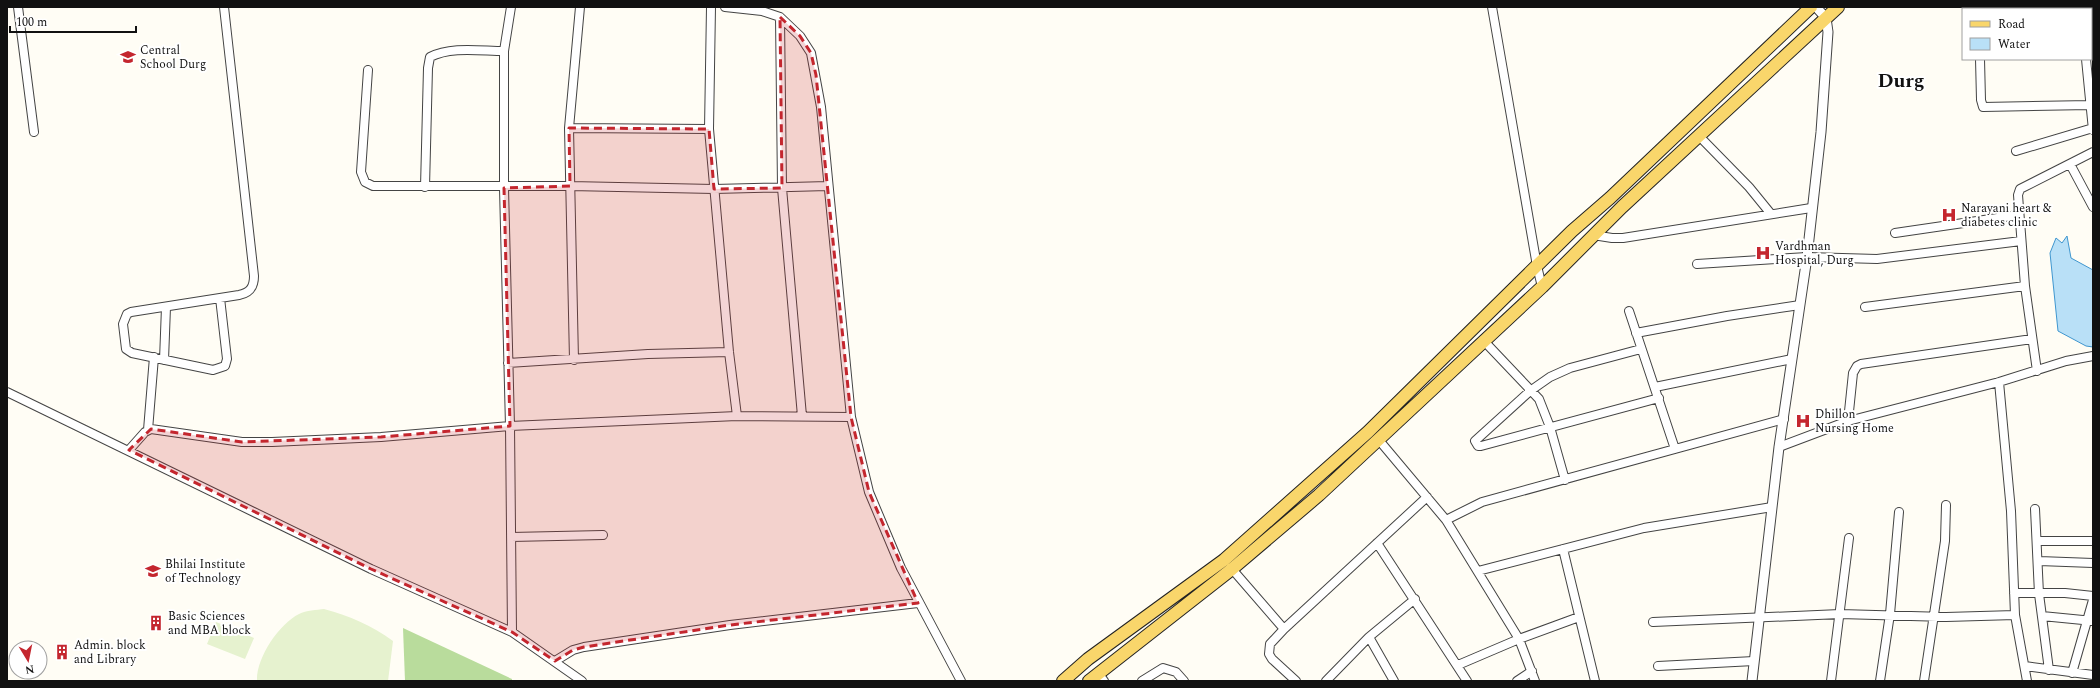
<svg xmlns="http://www.w3.org/2000/svg" width="2100" height="688" viewBox="0 0 2100 688" font-family="Spectral,serif">
  <style>
    .forest { fill: #b9dc9c }
    .pitch { fill: #e6f2cf }
    .water { fill: #b9e0f7; stroke: #3f96cf }
    .lines { fill: none; stroke-linecap: round; stroke-linejoin: round }
    .minor-casing { stroke: #444; stroke-width: 10 }
    .tertiary-casing { stroke: #444; stroke-width: 11 }
    .primary-casing { stroke: #222; stroke-width: 14 }
    .minor { stroke: #fff; stroke-width: 8 }
    .tertiary { stroke: #fff; stroke-width: 9 }
    .primary { stroke: #f9d66b; stroke-width: 12 }
    .marked { fill: #c4262e; fill-opacity: 0.2; stroke: #c4262e; stroke-width: 3; stroke-dasharray: 8 5; stroke-linejoin: round }
    .labels { text-anchor: middle; dominant-baseline: central; stroke-width: 4; stroke-linejoin: round; paint-order: stroke }
    .poi-label { font-size: 12px; fill: #111; stroke: #fff; text-anchor: start }
    .town-label { font-size: 20px; font-weight: bold; fill: #111; stroke: #fff }
  </style>
  <rect width="100%" height="100%" fill="#fffdf5"/>
  <!-- forest -->
  <path class="forest" d="M403 628 512 679V681H405Z"/>
  <!-- pitch -->
  <path class="pitch" d="M324 609C350 616 371 625 393 641L388 681H257C256 658 279 624 299 614 306 610 317 610 324 609Z
    M216 622 254 638 245 659 207 644Z"/>
  <!-- water -->
  <path class="water" d="M2067 236 2071 258 2093 270V347L2086 346 2058 331 2050 253 2056 238 2062 243Z"/>
  <g class="lines">
    <!-- minor casing -->
    <g class="minor-casing">
      <path id="minor" d="M18 7 34 132
        M511 7 504 51V188L510 426 512 632
        M711 7 709 129 729 352 737 416
        M725 7 762 11 780 17 800 36 811 53 821 107 851 417 869 492 901 568 961 681
        M1492 7 1537 266 1542 287
        M1978 7V9
        M2078 7 2079 9
        M780 17 782 188 802 416
        M1980 59 1981 100 1983 107 2090 105
        M2086 59 2093 130
        M368 70 361 172 365 182 373 186H570L714 189 828 186
        M569 128 709 129
        M1699 136 1749 187 1771 214
        M2016 151 2093 128
        M2070 164 2093 207
        M425 187 428 68 430 57C451 46 481 51 504 51
        M1895 233 2018 215
        M1593 235 1612 238H1623L1811 208
        M1697 264 1807 257 1877 259 2021 241
        M220 298 227 359 225 366 213 370 132 353 126 349 123 324 127 314 131 312 239 295C250 293 254 287 254 276L224 7
        M1865 307 2025 286
        M1629 311 1675 449 1784 419
        M1636 333 1727 316 1800 305
        M1483 340 1539 399 1550 427 1565 480
        M1641 349 1570 368 1550 377 1530 391 1475 441 1478 446H1481L1659 398
        M164 360 166 307
        M574 360 569 128 580 7
        M508 363 648 354 729 352
        M2037 371 2025 286 2018 195 2020 189 2093 152
        M1999 382 2011 511 2015 615 2027 681
        M1655 387 1792 359
        M7 392 371 569 512 632 582 681
        M1848 421 1853 373 1857 366 1861 364 2032 339
        M148 430 154 357
        M1378 439 1446 520 1519 639 1535 681
        M1779 447 1848 421 1999 382 2066 361 2093 356
        M129 450 145 432 151 429 242 442H272L381 437 510 426 737 416 851 417
        M2035 509 2039 594 2049 670
        M1446 520 1482 502 1675 449
        M511 537 603 535
        M2037 541H2093
        M1377 543 1467 681
        M1563 549 1595 681
        M2039 561 2093 563
        M1232 569 1284 629
        M1478 571 1644 528 1772 507
        M2014 593H2065L2093 596
        M2042 616 2093 621
        M1653 622 1840 614 1946 617 2015 615
        M1369 637 1394 681
        M555 661 573 650 584 647 730 625 918 603
        M1458 665 1519 639 1579 617
        M1658 666 1754 661
        M2025 666 2093 675
        M2072 673 2093 600
        M1099 674 1104 681
        M1142 681 1163 668 1176 672 1184 681
        M1296 681 1272 659 1269 654 1270 644 1284 629 1427 497
        M1326 681 1369 637 1415 599
        M1517 681 1532 671
        M1831 681 1849 538
        M1880 681 1890 614 1899 512
        M1924 681 1945 541 1946 505"/>
    </g>
    <!-- tertiary casing -->
    <g class="tertiary-casing">
      <path id="tertiary" d="M1752 681 1779 447 1807 257 1821 132 1828 32 1826 18 1816 7"/>
    </g>
    <!-- primary casing -->
    <g class="primary-casing">
      <path id="primary" d="M1063 681 1088 659 1224 560 1368 432 1572 231 1610 198 1811 7
        M1089 681 1232 569 1319 495 1542 287 1622 207 1838 7"/>
    </g>
    <!-- minor -->
    <use href="#minor" class="minor"/>
    <!-- tertiary -->
    <use href="#tertiary" class="tertiary"/>
    <!-- primary -->
    <use href="#primary" class="primary"/>
  </g>
  <!-- marked area -->
  <path class="marked" d="M780 17 800 36 811 53 816 75 851 417 869 492 918 603 730 625 584 647 573 650 555 661 512 632 371 569 129 450 151 429 242 442 381 437 510 426 504 188 570 186 569 128 709 129 714 189 782 188Z"/>
  <!-- icons -->
  <defs>
    <g id="school-bare" transform="scale(1.2)"><path d="M0-5L7-2L0 1L-7-2ZM-4 1L0 2.5L4 1V4Q0 6-4 4Z" fill="#c4262e" stroke="#fff" stroke-width="2.5" paint-order="stroke"/></g>
    <g id="hospital-bare" transform="scale(1.2)"><path d="M-5-5h3v3.5h4V-5h3V5h-3V1.5h-4V5h-3Z" fill="#c4262e" stroke="#fff" stroke-width="2.5" paint-order="stroke"/></g>
    <g id="university-bare" transform="scale(1.2)"><path d="M0-5L7-2L0 1L-7-2ZM-4 1L0 2.5L4 1V4Q0 6-4 4Z" fill="#c4262e" stroke="#fff" stroke-width="2.5" paint-order="stroke"/></g>
    <g id="building-bare" transform="scale(1.2)"><path d="M-4-6H4V6H1V3H-1V6H-4ZM-2.5-4.3h1.7v1.8h-1.7ZM.8-4.3h1.7v1.8H.8ZM-2.5-1h1.7V.8h-1.7ZM.8-1h1.7V.8H.8Z" fill="#c4262e" stroke="#fff" stroke-width="2.5" paint-order="stroke"/></g>
  </defs>
  <g fill-rule="evenodd">
    <use href="#school-bare" x="128" y="57"/>
    <use href="#hospital-bare" x="1949" y="215"/>
    <use href="#hospital-bare" x="1763" y="253"/>
    <use href="#hospital-bare" x="1803" y="421"/>
    <use href="#university-bare" x="153" y="571"/>
    <use href="#building-bare" x="156" y="623"/>
    <use href="#building-bare" x="62" y="652"/>
  </g>
  <g class="labels">
    <!-- poi labels -->
    <g class="poi-label">
      <text x="140" y="50">Central<tspan x="140" dy="14">School Durg</tspan></text>
      <text x="1961" y="208">Narayani heart &amp;<tspan x="1961" dy="14">diabetes clinic</tspan></text>
      <text x="1775" y="246">Vardhman<tspan x="1775" dy="14">Hospital, Durg</tspan></text>
      <text x="1815" y="414">Dhillon<tspan x="1815" dy="14">Nursing Home</tspan></text>
      <text x="165" y="564">Bhilai Institute<tspan x="165" dy="14">of Technology</tspan></text>
      <text x="168" y="616">Basic Sciences<tspan x="168" dy="14">and MBA block</tspan></text>
      <text x="74" y="645">Admin. block<tspan x="74" dy="14">and Library</tspan></text>
    </g>
    <!-- town labels -->
    <g class="town-label">
      <text x="1901" y="81">Durg</text>
    </g>
  </g>
  <!-- border -->
  <rect width="2100" height="688" fill="none" stroke="#111111" stroke-width="16"/>
  <!-- legend -->
  <rect x="1962" y="8" width="130" height="52" fill="#ffffff" stroke="#a0a0a0"/>
  <rect x="1970" y="21" width="20" height="6" fill="#f9d66b" stroke="#a0a0a0"/>
  <text x="1998" y="28" font-size="12" fill="#111111">Road</text>
  <rect x="1970" y="38" width="20" height="12" fill="#b9e0f7" stroke="#a0a0a0"/>
  <text x="1998" y="48" font-size="12" fill="#111111">Water</text>
  <!-- north arrow -->
  <g transform="translate(28 660) rotate(170)"><circle r="19" fill="#ffffff" stroke="#a0a0a0"/>
  <path d="M0-3L7 15L0 10L-7 15Z" fill="#c4262e"/>
  <text y="-6" font-size="11" font-weight="bold" text-anchor="middle" fill="#111111">N</text>
  </g>
  <!-- scale -->
  <path d="M10 26v6h126v-6" fill="none" stroke="#111111" stroke-width="2"/>
  <text x="16" y="26" font-size="12" fill="#111111" stroke="#ffffff" stroke-width="3" paint-order="stroke">100 m</text>
</svg>
